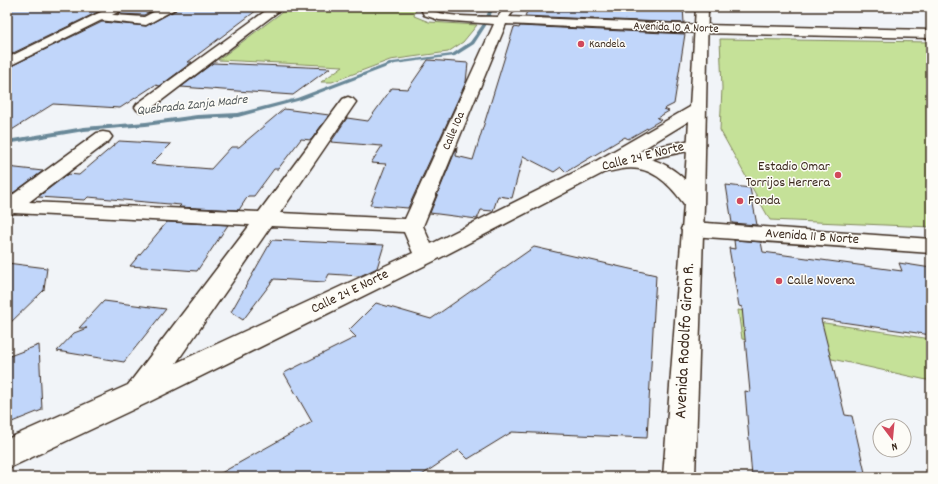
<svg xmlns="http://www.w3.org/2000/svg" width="938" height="484" viewBox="0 0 938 484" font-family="Dekko,sans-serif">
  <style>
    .green { fill: #c5e198; stroke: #80865b }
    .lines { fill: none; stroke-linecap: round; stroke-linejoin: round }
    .stream { fill: #698898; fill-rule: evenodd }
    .building { fill: #c1d6fa; stroke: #3b2a1e }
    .minor-casing { stroke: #3b2a1e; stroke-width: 3 }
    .major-casing { stroke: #3b2a1e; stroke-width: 3 }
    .minor { fill: #fdfcf7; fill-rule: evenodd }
    .major { fill: #fdfcf7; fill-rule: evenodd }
    .poi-dot { fill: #d1495b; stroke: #fdfcf7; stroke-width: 1.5 }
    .labels { text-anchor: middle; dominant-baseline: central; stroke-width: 3; stroke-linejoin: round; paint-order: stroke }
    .far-street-label { font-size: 12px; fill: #3b2a1e; stroke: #fdfcf7 }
    .far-poi-label { font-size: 12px; fill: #3b2a1e; stroke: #fdfcf7; text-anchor: start }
    .far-water-label { font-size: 13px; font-style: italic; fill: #52595b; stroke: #fdfcf7 }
    .street-label { font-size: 14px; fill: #3b2a1e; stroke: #fdfcf7 }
    .poi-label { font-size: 14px; fill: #3b2a1e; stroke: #fdfcf7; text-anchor: start }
    .near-street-label { font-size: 17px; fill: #3b2a1e; stroke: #fdfcf7 }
  </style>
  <rect width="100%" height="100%" fill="#f1f4f8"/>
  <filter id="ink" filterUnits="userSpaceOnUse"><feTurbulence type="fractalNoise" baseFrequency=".025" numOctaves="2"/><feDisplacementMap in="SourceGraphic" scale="8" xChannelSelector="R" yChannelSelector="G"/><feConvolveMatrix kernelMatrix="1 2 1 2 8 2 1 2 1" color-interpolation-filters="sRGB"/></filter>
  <g filter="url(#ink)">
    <!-- green -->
    <path class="green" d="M289 7H416L414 16 429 22 477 25 463 42 448 52 390 60 332 82H321L343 66 218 60Z
      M720 39 931 42V227L770 220 720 130 722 88Z
      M738 310 931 339V381L742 339Z"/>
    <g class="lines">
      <!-- stream -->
      <path class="stream" d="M490 7H494L487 24 474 44 455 56 395 64 301 100 238 117 197 119 146 126 84 131 7 144V140L84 127 146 122 197 115 238 113 297 98 392 62 452 54 470 42 483 24Z"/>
    </g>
    <!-- building -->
    <path class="building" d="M7 7H108L7 56Z
      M128 7H160L144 15 118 14Z
      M178 7H261L188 62H192L160 86 155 85 120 108 53 104 7 133V68L102 22 146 26 176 10Z
      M529 7H683L684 23 525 16Z
      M520 26 685 34 674 104 664 109 669 111 657 118 661 120 628 139 625 137 566 172 561 167 554 172 523 156 512 198 498 196 493 211 481 210 477 219 430 213 457 147 456 156 473 160 514 27 519 28Z
      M428 60 468 63 466 82 408 208 370 205 386 164 371 163 382 146 331 142 347 118 368 121 392 88 408 89Z
      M213 63 330 68 293 95 181 87Z
      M284 109 329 115 311 140 301 139 278 169H274L254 196H248L239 210 179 207 181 205 88 197 85 200 38 197 68 174 79 175 119 141 171 144 151 164 211 169 231 147H239Z
      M7 167 43 171 9 196 7 195Z
      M726 185 750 188 757 225 732 223Z
      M167 222 228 225 197 271 130 266Z
      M272 240 292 241 384 245 377 268 360 276 329 274 325 282 274 279 243 320 231 312Z
      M734 240 761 242 763 252 902 271 899 263 931 268V335L821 319 845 415 852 416 866 477H752L745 391 750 392 742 307 739 306 729 248 735 249Z
      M534 247 656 275 647 438 512 432 468 459 459 450 419 477H214L312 422 284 373 356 337 349 330 376 303 431 319Z
      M7 263 47 268 44 290 7 326Z
      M104 301 166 309 124 362 57 351 74 333 87 328H79Z
      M39 345 42 410 7 424V357Z"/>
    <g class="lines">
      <!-- minor casing -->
      <g class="minor-casing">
        <path id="minor" d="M163 7H177L175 9 146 25 99 20 95 19 93 17 95 15 99 14 144 17Z
          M271 7H284L149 110 143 112 137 110 135 107 137 104Z
          M420 7H432L433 11C453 18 477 16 498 17L505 7H513L515 9 509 17 702 25 931 30V38L702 33 506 24 423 226 431 244 591 164 656 147 696 139 702 140 705 144 702 148 659 157 605 172 434 261 147 403 7 469V439L128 385 250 225 14 213 7 215V199L97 133 103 132 109 133 112 137 109 141 29 202 259 212 343 99 348 97 353 99 356 102 280 213 405 219 494 24 439 20 424 15ZM271 226 404 232 413 253 176 363Z
          M692 222 931 239V253L692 236 684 234 681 229 684 224Z"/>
      </g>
      <!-- major casing -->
      <g class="major-casing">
        <path id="major" d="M111 7H126L124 9 7 67V58Z
          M696 7H708L704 204 695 477H663L684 204C669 183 650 164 622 169 612 171 601 174 591 172L589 168 591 164 690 107ZM689 121 685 180C672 166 650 155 630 157Z"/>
      </g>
      <!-- minor -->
      <use href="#minor" class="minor"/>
      <!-- major -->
      <use href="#major" class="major"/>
    </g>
  </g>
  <!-- markers -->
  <g class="poi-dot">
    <circle cx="581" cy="44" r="4"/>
    <circle cx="838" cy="175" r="4"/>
    <circle cx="740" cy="201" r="4"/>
    <circle cx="779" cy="281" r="4"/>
  </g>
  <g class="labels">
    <!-- far-street labels -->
    <g class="far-street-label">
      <text transform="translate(676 28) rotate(2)">Avenida 10 A Norte</text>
      <text transform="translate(454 131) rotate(-67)">Calle 10a</text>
    </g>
    <!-- far-poi labels -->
    <g class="far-poi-label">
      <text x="589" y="44">Kandela</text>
    </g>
    <!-- far-water labels -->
    <g class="far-water-label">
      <text transform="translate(192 106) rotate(-6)">Quebrada Zanja Madre</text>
    </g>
    <!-- street labels -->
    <g class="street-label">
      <text transform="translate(643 157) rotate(-14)">Calle 24 E Norte</text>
      <text transform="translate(812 237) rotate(4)">Avenida 11 B Norte</text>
      <text transform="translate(350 292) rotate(-26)">Calle 24 E Norte</text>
    </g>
    <!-- poi labels -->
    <g class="poi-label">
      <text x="830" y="167" text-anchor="end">Estadio Omar<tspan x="830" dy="16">Torrijos Herrera</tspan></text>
      <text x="748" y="201">Fonda</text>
      <text x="787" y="281">Calle Novena</text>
    </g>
    <!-- near-street labels -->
    <g class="near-street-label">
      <text transform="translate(686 341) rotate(-87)">Avenida Rodolfo Giron R.</text>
    </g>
  </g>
  <!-- margin -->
  <rect width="938" height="484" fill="none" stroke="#fdfcf7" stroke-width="24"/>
  <rect x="12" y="12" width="914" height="460" fill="none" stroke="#3b2a1e" stroke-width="1.5" filter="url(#ink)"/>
  <!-- north arrow -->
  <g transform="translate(892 438) rotate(164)"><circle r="19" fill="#fdfcf7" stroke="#afa8a0"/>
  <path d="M0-3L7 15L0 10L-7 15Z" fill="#d1495b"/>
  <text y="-6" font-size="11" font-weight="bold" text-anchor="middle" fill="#3b2a1e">N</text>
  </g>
</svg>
